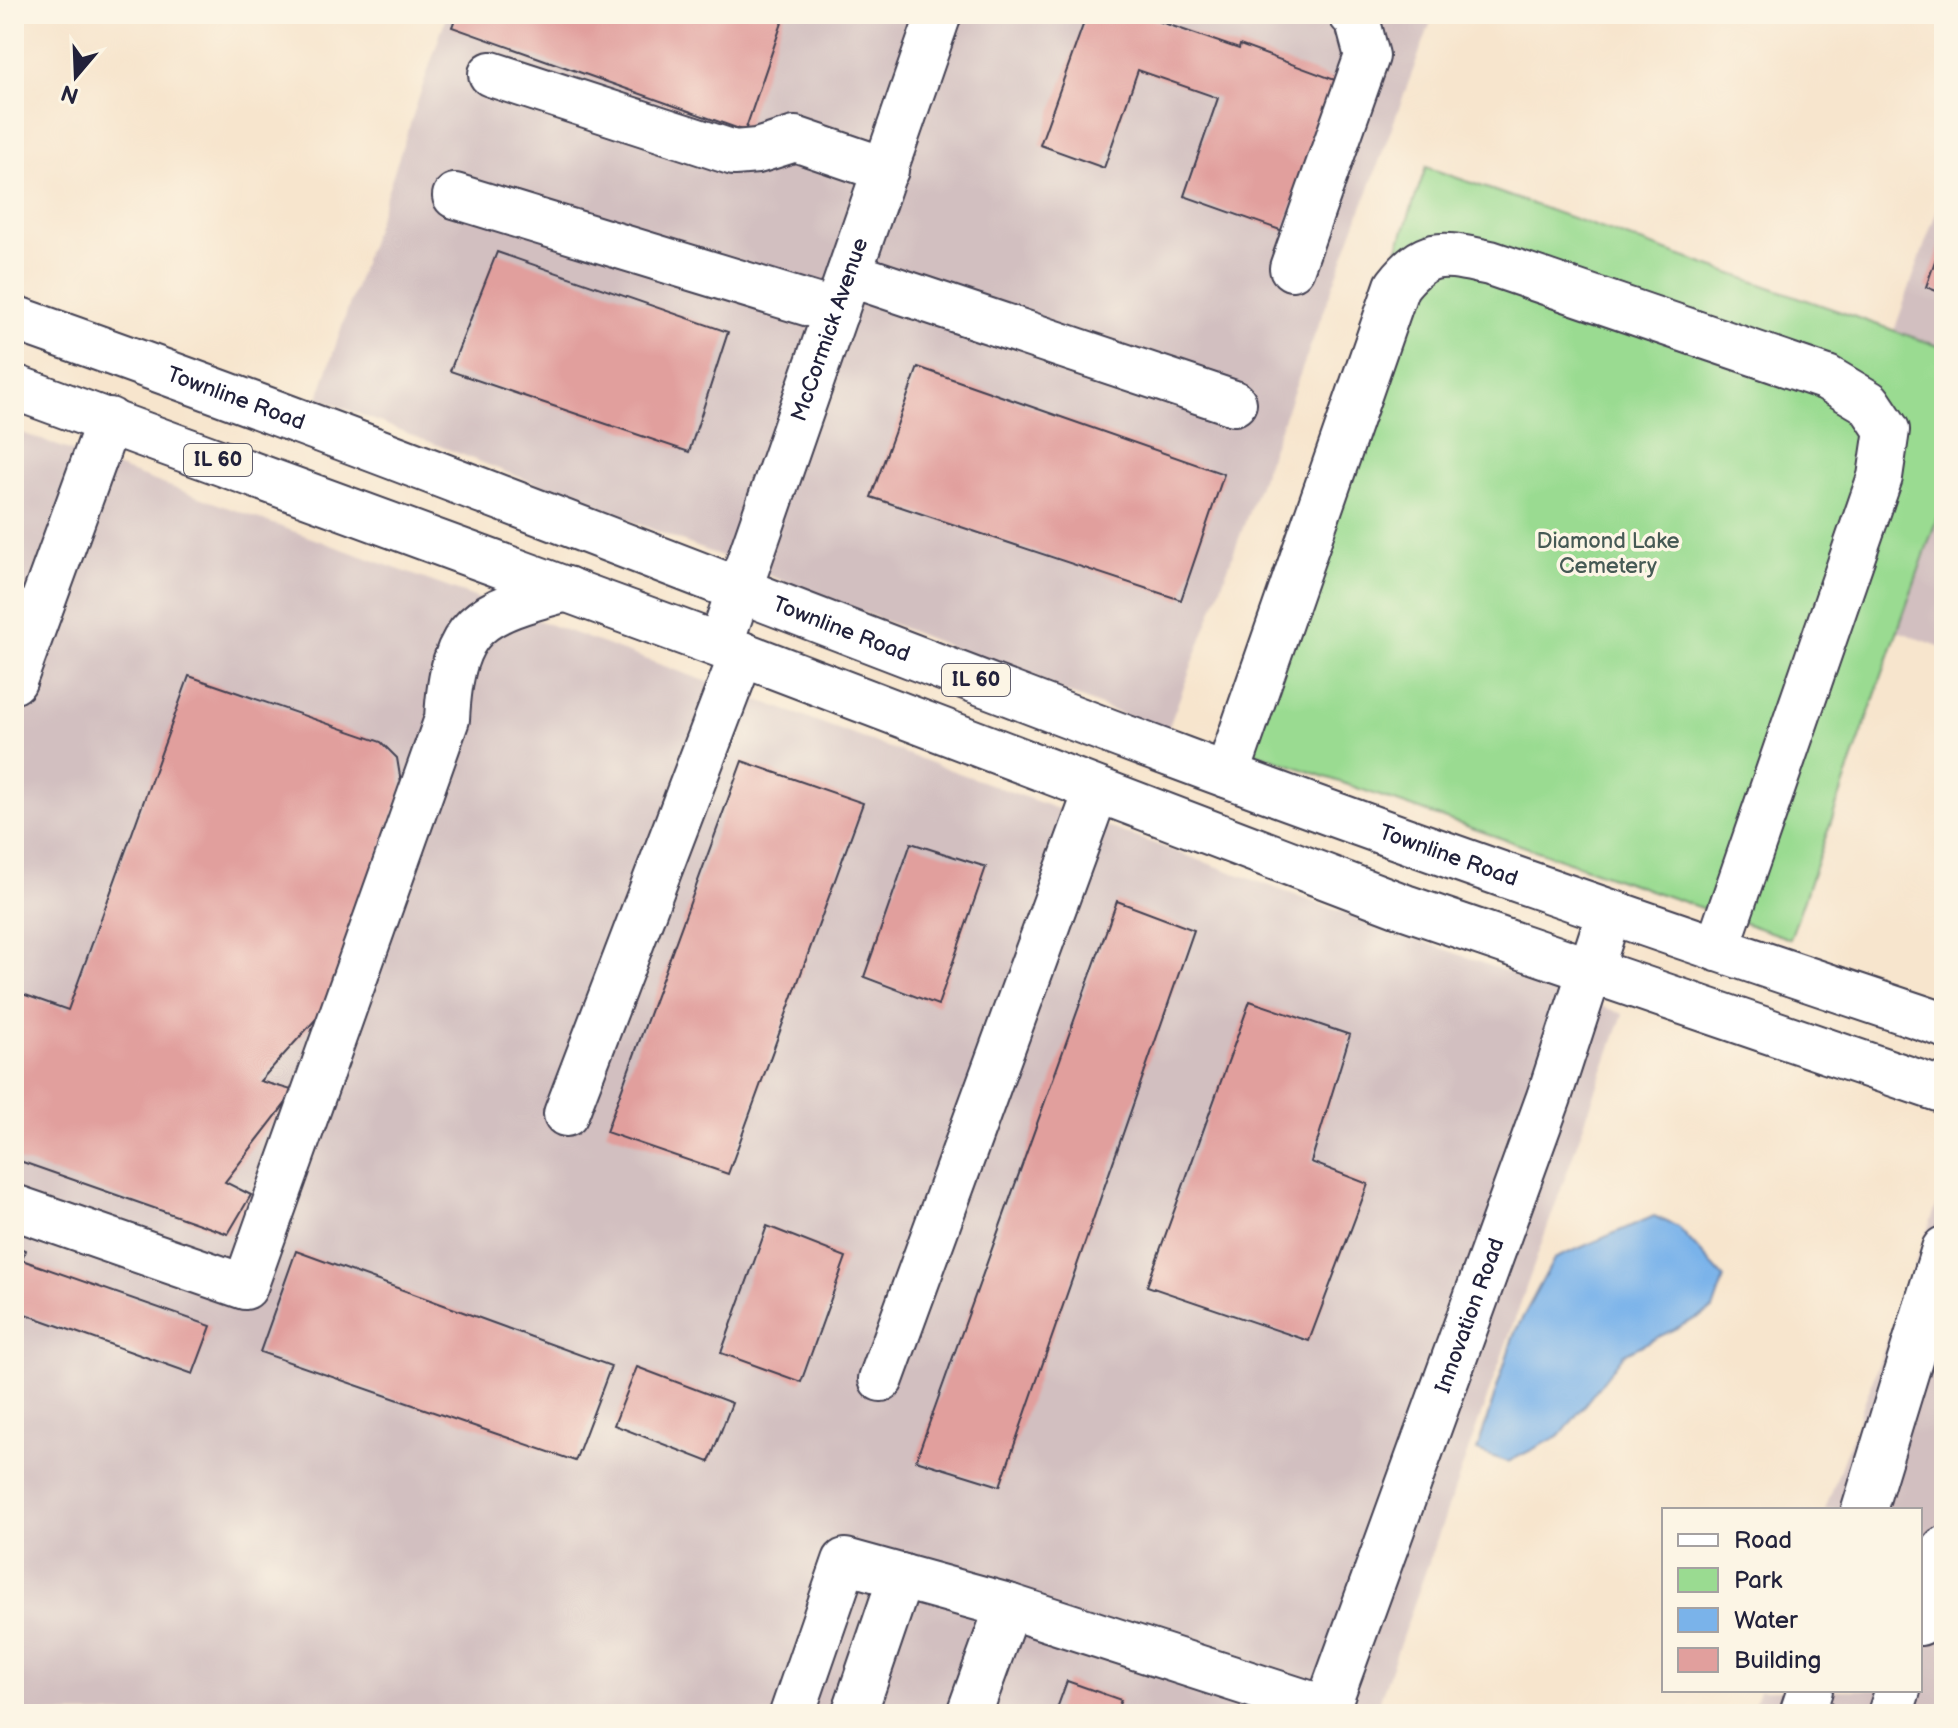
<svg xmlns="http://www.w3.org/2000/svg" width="1958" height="1728" viewBox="0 0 1958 1728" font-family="'Balsamiq Sans',sans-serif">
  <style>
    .industrial { fill: #d2bfc0 }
    .green { fill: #9adb91; stroke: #5e7e66; stroke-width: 2 }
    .water { fill: #7ab3ea; stroke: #4e6a92; stroke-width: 2 }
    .building { fill: #e19f9d }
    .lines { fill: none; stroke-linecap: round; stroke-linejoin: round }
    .minor-casing { stroke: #423f51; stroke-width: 48 }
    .major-casing { stroke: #423f51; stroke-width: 48 }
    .minor { stroke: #fff; stroke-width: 44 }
    .major { stroke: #fff; stroke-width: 44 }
    .labels { text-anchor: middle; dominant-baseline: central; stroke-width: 7; stroke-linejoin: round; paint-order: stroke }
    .shield { fill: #fcf5e5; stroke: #63616e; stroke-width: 2 }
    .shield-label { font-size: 20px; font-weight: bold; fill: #22223b }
    .street-label { font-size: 22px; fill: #22223b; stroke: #fcf5e5 }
    .park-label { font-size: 22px; fill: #465a55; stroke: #fcf5e5 }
  </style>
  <rect width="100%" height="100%" fill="#fcf5e5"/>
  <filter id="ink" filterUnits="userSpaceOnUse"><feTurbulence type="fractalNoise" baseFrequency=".0125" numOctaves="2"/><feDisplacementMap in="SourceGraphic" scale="16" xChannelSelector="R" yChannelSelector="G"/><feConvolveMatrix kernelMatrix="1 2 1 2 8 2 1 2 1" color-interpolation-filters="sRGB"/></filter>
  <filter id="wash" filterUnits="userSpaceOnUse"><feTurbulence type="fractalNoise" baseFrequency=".006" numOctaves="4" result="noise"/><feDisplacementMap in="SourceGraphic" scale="32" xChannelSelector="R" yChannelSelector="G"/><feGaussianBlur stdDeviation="1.8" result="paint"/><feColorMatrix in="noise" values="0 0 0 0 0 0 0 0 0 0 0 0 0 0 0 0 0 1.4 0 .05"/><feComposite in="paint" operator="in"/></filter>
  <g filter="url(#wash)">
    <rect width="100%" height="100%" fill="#f7e5cd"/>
    <!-- industrial -->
    <path class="industrial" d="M447 14H1434L1167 732 318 398Z
      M1944 190V348L1894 331Z
      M14 430 1623 1014 1375 1714H14Z
      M1944 498V648L1898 631Z
      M1944 1185V1714H1750L1759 1690H1920V1510H1825Z"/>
    <!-- green -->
    <path class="green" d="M1426 167 1944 348V498L1790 939 1225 742Z"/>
    <!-- water -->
    <path class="water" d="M1654 1216 1678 1227 1724 1278 1713 1310 1624 1354 1561 1435 1508 1462 1477 1451 1514 1334 1554 1259Z"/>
    <g id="blocks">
      <!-- building -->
      <path class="building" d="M457 14H785L745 131 452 27Z
        M1087 14H1148L1146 17 1239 49 1240 45 1335 80 1283 231 1184 196 1218 98 1138 70 1104 168 1040 145Z
        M1944 235V294L1926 287Z
        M497 252 728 332 689 452 450 371Z
        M918 367 1224 474 1181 600 871 497Z
        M189 676 381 742 397 758 402 788 325 1009 260 1081 295 1091 225 1182 251 1195 228 1234 14 1159V991L68 1010Z
        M742 761 863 803 728 1174 606 1132Z
        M911 843 986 867 938 1005 864 977Z
        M1117 901 1194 930 1000 1486 916 1460Z
        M1250 1001 1350 1035 1311 1162 1368 1184 1309 1341 1147 1286Z
        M767 1226 846 1257 801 1382 721 1353Z
        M14 1246 25 1250 22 1260 211 1326 193 1374 14 1310Z
        M296 1251 611 1366 575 1461 260 1352Z
        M637 1367 732 1403 709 1462 614 1425Z
        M1067 1681 1121 1700 1115 1714H1055Z"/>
    </g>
  </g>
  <g filter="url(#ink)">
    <use href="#blocks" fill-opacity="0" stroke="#423f51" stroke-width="2"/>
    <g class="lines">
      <!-- minor casing -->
      <g class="minor-casing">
        <g id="minor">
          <path d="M491 74 734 153 757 151 795 139 886 170"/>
          <path d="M455 196 836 312"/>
          <path d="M1292 268 1367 56 1356 15 1351 14"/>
          <path d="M849 274 1234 403"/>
          <path id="s1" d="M720 645 939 14"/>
          <path d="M14 681 109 420"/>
          <path d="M1227 775 1397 286C1428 246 1445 254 1490 263L1827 378 1869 403 1887 430 1880 477 1717 949"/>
          <path d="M566 1114 742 654"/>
          <path d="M14 1207 245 1287 447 719C452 623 479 612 567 589"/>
          <path d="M881 1379 1096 792"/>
          <path d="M1864 1510 1944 1249"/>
          <path d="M1920 1623 1944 1549"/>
          <path d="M1810 1690 1803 1711 1811 1714"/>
          <path d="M792 1714 845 1561 1008 1606"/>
          <path d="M854 1714 901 1576"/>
          <path d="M969 1714 1008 1606 1327 1709"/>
          <path id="s2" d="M1325 1714 1549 1097 1609 913"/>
          <path d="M1890 1714 1898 1690"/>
        </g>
      </g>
      <!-- major casing -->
      <g class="major-casing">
        <g id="major">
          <path id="s3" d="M14 318C407 456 793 614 1183 759 1435 853 1689 940 1944 1025"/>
          <path d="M14 387 726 648 1405 907 1944 1091"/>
        </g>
      </g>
      <!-- minor -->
      <use href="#minor" class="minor"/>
      <!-- major -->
      <use href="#major" class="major"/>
    </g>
  </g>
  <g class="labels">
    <!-- shield labels -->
    <g class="shield">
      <rect x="184" y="444" width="68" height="32" rx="6"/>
      <rect x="942" y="664" width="68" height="32" rx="6"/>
    </g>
    <g class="shield-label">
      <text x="218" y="460">IL 60</text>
      <text x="976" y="680">IL 60</text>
    </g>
    <!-- street labels -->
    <g class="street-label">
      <text stroke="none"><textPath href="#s1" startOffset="334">McCormick Avenue</textPath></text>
      <text stroke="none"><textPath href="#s3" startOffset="236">Townline Road</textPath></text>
      <text stroke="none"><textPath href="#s3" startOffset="884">Townline Road</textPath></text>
      <text stroke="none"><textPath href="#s3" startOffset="1532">Townline Road</textPath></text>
      <text stroke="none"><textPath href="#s2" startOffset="424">Innovation Road</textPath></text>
    </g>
    <!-- park labels -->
    <g class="park-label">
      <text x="1608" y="541">Diamond Lake<tspan x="1608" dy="25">Cemetery</tspan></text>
    </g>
  </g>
  <!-- margin -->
  <rect width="1958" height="1728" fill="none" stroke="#fcf5e5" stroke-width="48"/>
  <!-- legend -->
  <rect x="1662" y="1508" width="260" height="184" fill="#fcf5e5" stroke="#a5a1a1" stroke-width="2"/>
  <rect x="1678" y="1534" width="40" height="12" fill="#ffffff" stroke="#a5a1a1" stroke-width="2"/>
  <text x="1734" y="1548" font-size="24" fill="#22223b">Road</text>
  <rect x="1678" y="1568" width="40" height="24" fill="#9adb91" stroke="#a5a1a1" stroke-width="2"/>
  <text x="1734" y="1588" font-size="24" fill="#22223b">Park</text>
  <rect x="1678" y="1608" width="40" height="24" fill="#7ab3ea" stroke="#a5a1a1" stroke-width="2"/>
  <text x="1734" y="1628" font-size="24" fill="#22223b">Water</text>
  <rect x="1678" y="1648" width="40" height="24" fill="#e19f9d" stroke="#a5a1a1" stroke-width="2"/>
  <text x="1734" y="1668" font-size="24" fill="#22223b">Building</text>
  <!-- north arrow -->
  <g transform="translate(76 76) rotate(199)" stroke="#fcf5e5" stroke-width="6" paint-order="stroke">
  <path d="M0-6L14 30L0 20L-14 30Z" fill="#22223b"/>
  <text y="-12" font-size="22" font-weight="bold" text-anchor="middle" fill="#22223b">N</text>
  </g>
</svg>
